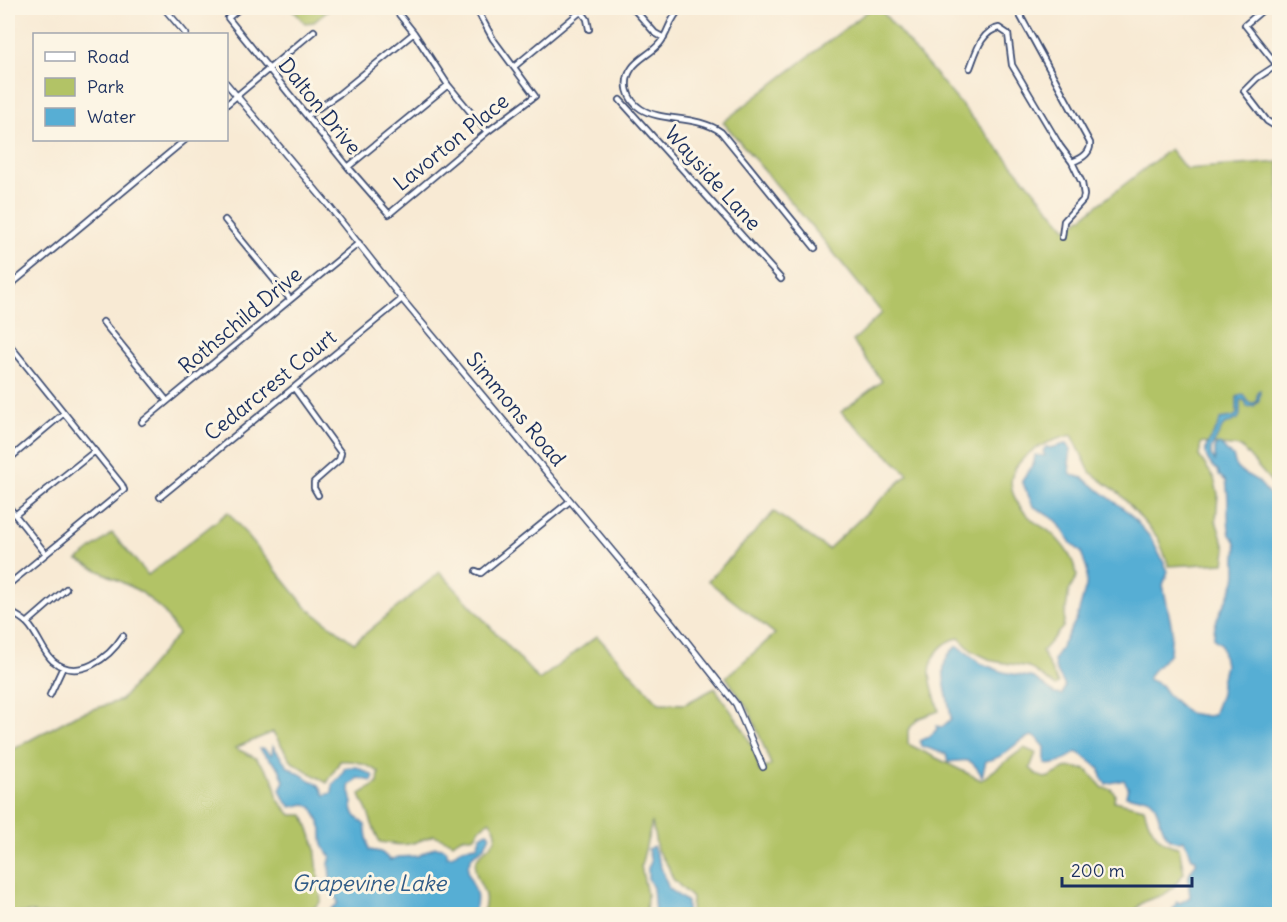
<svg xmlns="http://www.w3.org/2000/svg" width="1287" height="922" viewBox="0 0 1287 922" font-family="Delius,sans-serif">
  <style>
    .green { fill: #b2c366; stroke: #667962; stroke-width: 1.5 }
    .water { fill: #57aed4; stroke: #396e99; stroke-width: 1.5 }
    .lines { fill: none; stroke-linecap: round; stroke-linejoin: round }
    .minor-casing { stroke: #3c4b70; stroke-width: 8 }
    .tertiary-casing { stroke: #3c4b70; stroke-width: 8 }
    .minor { stroke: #fff; stroke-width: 4.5 }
    .tertiary { stroke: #fff; stroke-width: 5 }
    .labels { text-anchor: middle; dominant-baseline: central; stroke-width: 6; stroke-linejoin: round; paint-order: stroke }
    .street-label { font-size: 21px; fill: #1b2f5e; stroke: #fcf5e5 }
    .water-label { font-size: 22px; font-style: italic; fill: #305b87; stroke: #fcf5e5 }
  </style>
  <rect width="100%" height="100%" fill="#fcf5e5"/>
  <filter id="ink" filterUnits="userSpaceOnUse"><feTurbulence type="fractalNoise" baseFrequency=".0167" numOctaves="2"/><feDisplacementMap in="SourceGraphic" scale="12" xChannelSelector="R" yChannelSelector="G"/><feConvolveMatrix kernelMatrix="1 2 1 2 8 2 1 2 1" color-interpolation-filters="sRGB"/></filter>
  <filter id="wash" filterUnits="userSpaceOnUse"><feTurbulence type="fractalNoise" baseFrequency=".008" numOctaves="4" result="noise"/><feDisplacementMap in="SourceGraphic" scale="24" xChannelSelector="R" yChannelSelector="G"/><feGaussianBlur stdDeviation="1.35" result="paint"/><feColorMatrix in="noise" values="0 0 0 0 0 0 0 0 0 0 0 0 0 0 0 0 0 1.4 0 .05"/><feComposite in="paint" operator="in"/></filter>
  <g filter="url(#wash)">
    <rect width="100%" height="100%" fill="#f8ead4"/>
    <!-- green -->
    <path class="green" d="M291 8H331L314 22 305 23Z
      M872 8H879L1067 229 1170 149 1186 169 1279 162V491L1241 447 1201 443 1199 456 1214 478 1218 494 1216 521 1226 550 1224 563 1169 566 1158 538 1120 494 1090 472 1072 435C1052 440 1032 447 1019 463 1001 484 1017 507 1035 522 1040 526 1046 528 1051 533 1064 545 1074 558 1077 576L1069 591 1063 627 1042 651 1058 684 1055 686 1029 667 993 661 972 651 959 638C943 641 931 655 930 672 930 685 936 699 939 711L919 718 908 730V744L981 780 1024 748 1036 753 1030 768C1047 786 1049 775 1067 768 1073 766 1081 769 1087 770L1103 788 1111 789 1115 794 1114 801 1144 808C1149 827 1158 845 1179 847L1184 873C1179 879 1175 887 1169 891 1155 902 1142 895 1134 914H906L898 913 897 914H691L692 898 673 879 668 866 657 850 652 822 641 866 647 895 646 914H482C493 890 474 884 475 865 477 847 509 845 490 821L481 827 474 837C464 836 460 837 453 843L434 835C410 845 407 847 380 842 375 833 373 827 370 818 368 810 362 803 360 794L378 783 379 772C365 764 356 760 340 761L327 783 292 762 273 732 235 748 256 758 273 778 278 800 291 815H304L315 846 321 901 308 914H33L34 912 8 914V752L76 715 121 700 178 634 164 612 141 592 78 560 112 533 148 575 228 512 306 607 354 643 440 572 539 680 597 636 659 703 685 704 715 688C731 713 756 740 759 771L771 765 750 712 726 677 775 634 708 581 774 512 828 549 908 474 841 412 882 381 853 341 882 313 824 241 723 122Z"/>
    <!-- water -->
    <path class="water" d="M1260 390 1259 400 1254 406 1247 407 1244 400H1240V415L1238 419 1223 426 1211 449V455L1215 461V446L1219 444C1225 447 1227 454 1233 456L1237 469 1258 481 1269 494 1279 501V914H1171L1177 901 1180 903 1190 897C1189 883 1185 875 1196 864V859L1192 858 1184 840C1159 848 1162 811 1152 801 1144 793 1135 800 1126 796L1128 787 1124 780 1106 784 1101 777 1100 769 1081 754 1076 752C1068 758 1056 767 1045 764V747L1037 738 1031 736C1012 743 1006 758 986 761L982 776C970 755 967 761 948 762L946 754 921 746 920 741 929 737 937 729 936 726 942 727 951 719C950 696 931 662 958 646L980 663 1003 672 1034 678 1055 694 1062 695 1065 686 1055 668 1054 660 1077 618 1086 586 1087 569 1081 552 1071 543 1057 521 1033 506 1022 481 1034 463 1035 455 1045 456 1043 451 1046 447C1054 450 1059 444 1067 444L1071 449 1069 463 1071 475 1083 478 1128 512 1151 538 1168 571 1163 585 1172 629 1170 653 1152 672 1148 679 1161 685 1168 695 1188 713 1207 716 1213 715 1221 694V682L1225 665 1221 644 1214 639C1212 618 1229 600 1235 580 1237 572 1235 564 1236 556 1237 546 1238 542 1230 535 1226 517 1230 499 1226 481L1219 475 1218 470C1213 468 1211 465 1208 460 1199 443 1219 434 1220 419L1233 417 1237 414V397L1242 394 1244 395 1247 401 1251 404 1256 402 1258 391Z
      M273 746 288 767 319 785 325 795 332 793 333 784 341 776 345 768 357 767 374 776 372 781 358 778 349 786C349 791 352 796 352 800 351 813 355 817 365 825L369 850 381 852 390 860 399 857 418 856 435 847 443 848 447 851V856H452L462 848 477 846 481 836 487 832 490 835C486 845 483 850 474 854 455 878 487 884 473 914H326L338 903 330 877 329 864 331 856C321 847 322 841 322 829 321 826 314 810 312 807L305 804 291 807 284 799 280 789 284 781 279 768 259 749 263 748 272 755Z
      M653 846 669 889 687 902V914H655L653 888 648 878V868L651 862 648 849Z"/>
  </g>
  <g filter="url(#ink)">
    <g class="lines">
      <!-- minor casing -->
      <g class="minor-casing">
        <path id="minor" d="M240 8 228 18 348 167 389 214 487 132 535 96 493 39 476 8
          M394 8 414 33 448 85 487 132
          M579 8 587 19 589 29
          M633 8 655 33 664 38
          M681 8C669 19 669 32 660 43 652 53 639 58 632 68 622 82 627 100 641 109 662 122 697 115 721 132L815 248
          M776 8 777 9
          M1016 8 1090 143C1091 154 1081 159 1072 162
          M1265 8 1245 25 1276 64
          M1280 63 1257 78 1244 91 1267 121 1280 129
          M515 66 585 8
          M970 68C976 53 981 31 999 28L1008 34 1012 65 1060 146 1072 162 1082 183 1084 195 1083 200 1064 221 1062 237
          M620 100 781 279
          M226 105 314 31
          M307 116 339 94 414 33
          M348 167 448 85
          M225 220 290 299
          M8 287 185 140
          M103 322 167 401
          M8 343 122 485 124 490 8 585
          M294 388 341 453 339 460 314 482V488L318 495
          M142 422 359 243
          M8 460 64 413
          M160 497 402 299
          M8 506 46 554
          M15 515 95 451
          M476 571 481 573 570 501
          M8 611C14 614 22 618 27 623 38 634 42 651 53 661 78 682 109 658 123 636
          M27 623 66 589
          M50 695 63 667"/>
      </g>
      <!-- tertiary casing -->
      <g class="tertiary-casing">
        <path id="tertiary" d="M164 8 186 34
          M226 83 329 206 402 299 669 619 736 704 763 767"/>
      </g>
      <!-- minor -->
      <use href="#minor" class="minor"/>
      <!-- tertiary -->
      <use href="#tertiary" class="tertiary"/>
    </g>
  </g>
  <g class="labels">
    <!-- street labels -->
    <g class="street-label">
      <text transform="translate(320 106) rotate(51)">Dalton Drive</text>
      <text transform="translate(451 142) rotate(-39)">Lavorton Place</text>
      <text transform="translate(713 178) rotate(48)">Wayside Lane</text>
      <text transform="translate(240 320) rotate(-40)">Rothschild Drive</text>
      <text transform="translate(270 385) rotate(-39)">Cedarcrest Court</text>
      <text transform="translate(516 409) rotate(50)">Simmons Road</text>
    </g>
    <!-- water labels -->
    <g class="water-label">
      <text x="369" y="883">Grapevine Lake</text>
    </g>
  </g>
  <!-- margin -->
  <rect width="1287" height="922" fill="none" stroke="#fcf5e5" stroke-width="30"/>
  <!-- legend -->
  <rect x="33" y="33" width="195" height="108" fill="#fcf5e5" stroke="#a2a6af" stroke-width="1.5"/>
  <rect x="45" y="52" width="30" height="9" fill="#ffffff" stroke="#a2a6af" stroke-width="1.5"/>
  <text x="87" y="63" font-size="18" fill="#1b2f5e">Road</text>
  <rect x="45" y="78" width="30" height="18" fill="#b2c366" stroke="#a2a6af" stroke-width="1.5"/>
  <text x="87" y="93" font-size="18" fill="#1b2f5e">Park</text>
  <rect x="45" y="108" width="30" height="18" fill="#57aed4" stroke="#a2a6af" stroke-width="1.5"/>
  <text x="87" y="123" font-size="18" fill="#1b2f5e">Water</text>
  <!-- scale -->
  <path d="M1062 877v9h130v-9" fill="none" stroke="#1b2f5e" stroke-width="3"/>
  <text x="1071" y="877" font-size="18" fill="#1b2f5e" stroke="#fcf5e5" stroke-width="4.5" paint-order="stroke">200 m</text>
</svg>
